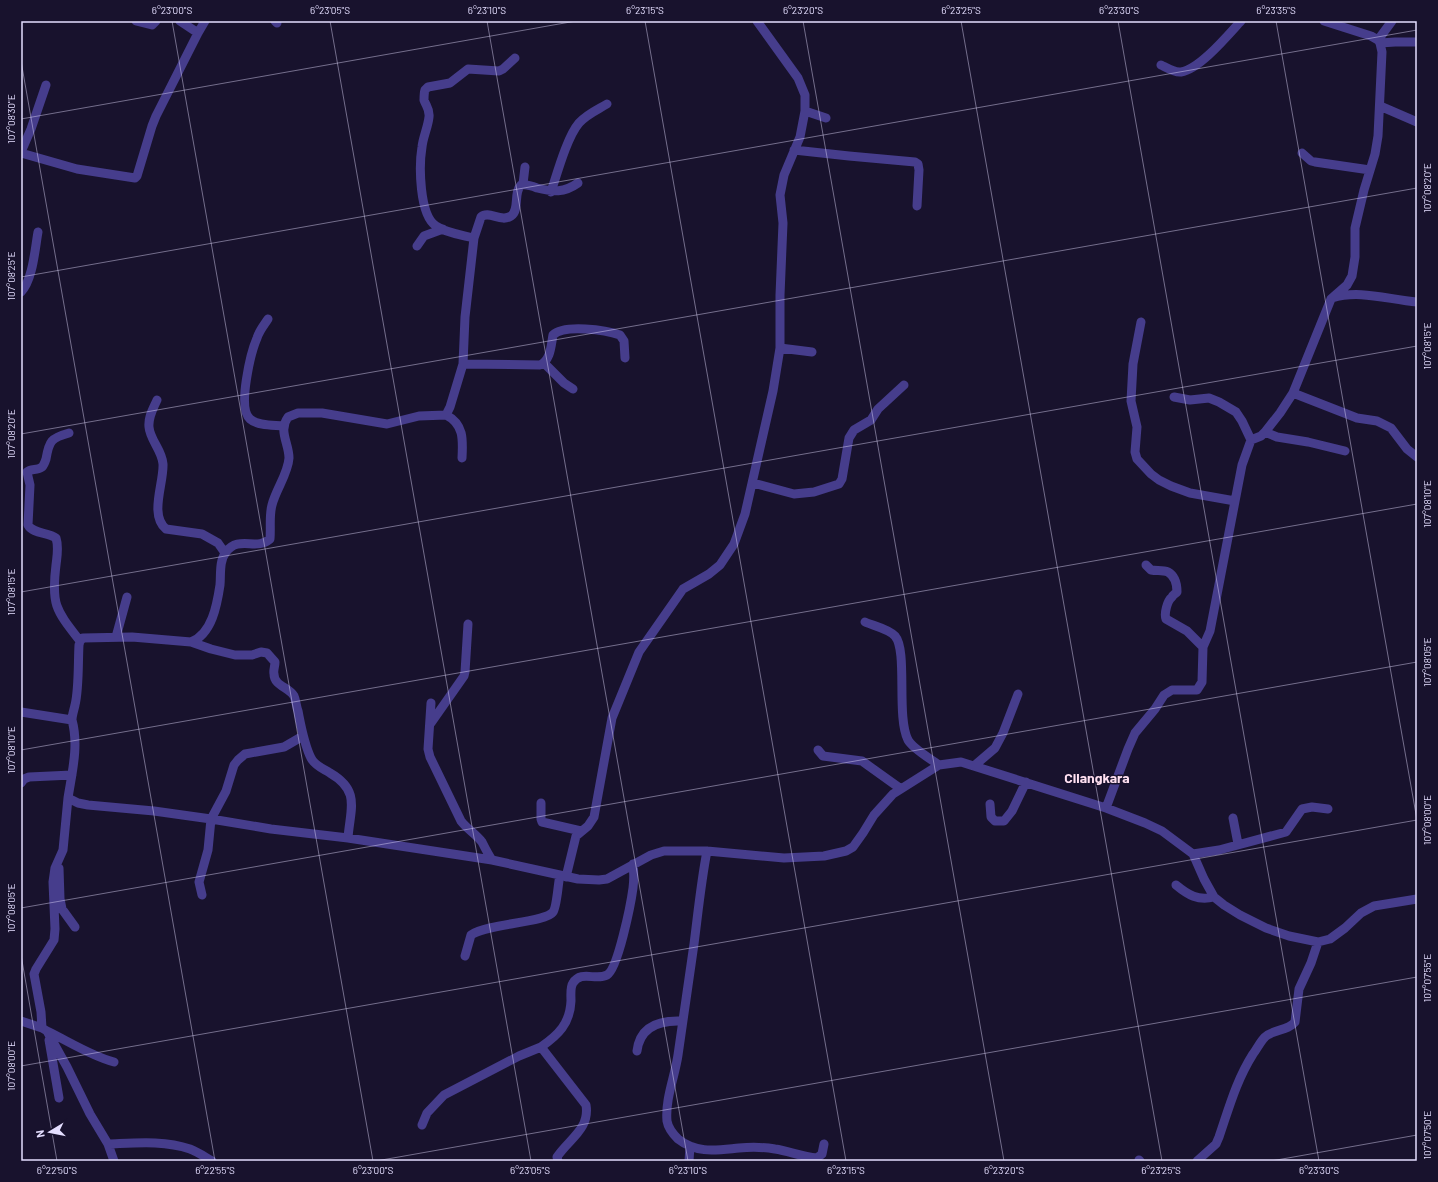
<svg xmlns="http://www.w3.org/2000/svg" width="1438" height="1182" viewBox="0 0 1438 1182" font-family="Barlow,sans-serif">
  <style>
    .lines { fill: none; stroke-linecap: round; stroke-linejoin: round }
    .minor { stroke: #463d8c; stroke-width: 9 }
    .ticks { fill: none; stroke: #e4deff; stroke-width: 1; stroke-opacity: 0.45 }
    .labels { text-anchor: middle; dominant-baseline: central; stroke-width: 3; stroke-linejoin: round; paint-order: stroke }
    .quarter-label { font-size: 14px; font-weight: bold; fill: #ffe0f1; stroke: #18122d }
    .neatline { fill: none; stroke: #e4deff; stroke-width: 1.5 }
    .ticks-label { font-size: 10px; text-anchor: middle; fill: #e4deff }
  </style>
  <rect width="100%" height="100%" fill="#18122d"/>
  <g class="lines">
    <!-- minor -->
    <path class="minor" d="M136 21 152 25 156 21
      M180 21 198 33
      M275 21 277 23
      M1378 40 1392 21
      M1380 43 1395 42H1417
      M1161 65C1167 68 1175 73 1181 72 1200 69 1228 35 1241 21
      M1380 106 1417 122
      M805 111 826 118
      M794 150 849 156 915 162 918 164 919 170 917 206
      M21 152 31 129 46 85
      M21 153 77 169 135 178 137 176 152 126 156 116 198 33 205 21
      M1302 153 1311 161 1315 162 1370 170
      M523 184 525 167
      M551 192C557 174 567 137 579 123 587 114 597 110 607 104
      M474 238C462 235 446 233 436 226 419 215 419 165 422 147 423 137 428 127 429 117 430 109 426 106 424 100 424 97 424 93 425 90L428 87 450 83 468 69 499 71 503 69 515 58
      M417 246 424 236 443 229
      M21 292C33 280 35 248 38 232
      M1332 298C1360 289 1389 300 1417 302
      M268 319C264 325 259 331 257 338 251 352 237 408 250 419 258 426 273 425 283 426
      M1141 322 1133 364 1131 401 1137 427 1135 452 1137 459 1151 474 1159 480 1171 486 1190 493 1235 501
      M780 348 812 352
      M544 363 564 383 573 389
      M463 364 540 365C551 360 551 345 553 335 564 324 606 330 620 335L624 341 625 358
      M1293 393 1357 418 1377 421 1391 428 1407 449 1417 457
      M1174 397 1190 400 1209 398 1219 402 1236 412 1242 421 1251 440
      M157 400C153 409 148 417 149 427 150 440 162 450 163 464 164 483 149 515 166 529L202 534 218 543 225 553
      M446 415C464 424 463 440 462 458
      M1265 432 1277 437 1308 442 1345 451
      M69 433C51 438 49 441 46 459 45 462 44 465 42 467 37 471 31 468 27 472L30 485 28 525C33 534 48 532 56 538 59 547 57 556 56 565 51 605 56 610 80 641
      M753 483 794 494 814 492 839 484 842 479 849 438 854 430 871 420 878 409 904 385
      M1146 565 1151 570C1157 571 1163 570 1168 572 1175 576 1177 585 1177 592 1175 594 1173 595 1172 597 1167 601 1164 614 1166 619L1187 631 1203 647
      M865 622C874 626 889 629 895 636 908 651 896 716 908 740 913 749 931 759 939 765
      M116 637 127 597
      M191 642 211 649 235 655H252L261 652 267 653 275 662C275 666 273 671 274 674 274 686 289 687 294 696 296 700 296 706 298 711 301 726 304 744 311 758 315 766 324 769 330 773 361 791 350 809 348 838
      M431 703 428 749 430 757 461 821C467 829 476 834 482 842 485 848 488 854 492 860
      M21 712 72 720C79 746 72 772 68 798L78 803 88 805 154 811 211 819 271 829 348 838 492 860 578 879 599 880 607 879 651 855 664 851H707L784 858 824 856 846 851 853 847 863 833 874 815 893 794 939 765 961 762 1106 808 1145 823 1162 831 1193 854 1204 879 1214 897 1224 905 1240 915 1266 928 1289 936 1318 942 1330 939 1345 928 1361 913 1374 906 1417 899
      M72 720C72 715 74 710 75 705 79 689 78 662 79 645L80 641 83 638 132 637 191 642C212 634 217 605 220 585 221 574 219 561 226 552 239 535 256 551 270 539 271 527 269 516 272 505 276 489 288 474 289 458 289 443 278 431 288 417L298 413H322L387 424 419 416 446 415 450 407 463 364 465 317 474 238 481 217C489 210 501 223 511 216 520 210 513 193 521 185 527 184 532 186 537 188 553 192 564 193 578 183
      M431 723 464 676 465 672 468 624
      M818 750 823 756 862 761 901 789
      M974 766 995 748 1003 733 1018 694
      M21 783 24 779 29 777 72 775
      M68 798 63 850 55 868 53 882 55 929 54 940 36 969 34 974 41 1012 42 1028 47 1031 67 1067 90 1114 108 1144 114 1161
      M541 803V819L542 822 581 831
      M990 804 991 817 995 821H1004L1012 811 1026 782
      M1106 808 1128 749 1135 733 1155 709 1164 695 1172 690H1197L1202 682 1203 647 1210 631 1242 465 1251 440 1261 436 1265 432 1280 413 1293 393 1331 299 1347 285 1352 276 1355 257V228L1364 190 1375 154 1378 136 1382 52 1380 43 1378 40 1371 36 1324 21
      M1233 818 1238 844
      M707 851C701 882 698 913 694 944 689 981 683 1018 678 1055 675 1076 665 1099 667 1121 668 1127 674 1135 678 1139 697 1154 717 1150 739 1148 751 1147 763 1147 775 1149 789 1151 802 1157 817 1158L822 1154 824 1144
      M1193 854 1219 850 1286 832 1302 809 1312 807 1328 809
      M59 868 60 899 62 909 75 927
      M566 877 576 836 588 826 594 817 612 718 639 652 683 589 709 574 720 565 734 544 745 514 773 391 780 348V295L783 223 780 195 784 175 800 137 805 111V95L798 78 757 21
      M1176 885C1188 895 1198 901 1214 897
      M202 895 199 882 208 850 211 819 226 791 234 765 238 760 245 754 284 747 303 736
      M465 956 471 935C489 923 545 923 553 912 557 907 558 883 560 875
      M21 1021 42 1028
      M47 1031C68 1041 91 1056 114 1062
      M49 1040 59 1098
      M637 1051C640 1026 660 1020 682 1021
      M422 1125 427 1113 444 1095 519 1056 541 1047
      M108 1144C135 1143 164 1140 190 1149 198 1152 205 1157 212 1161
      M1139 1160 1140 1161
      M558 1161 557 1157C569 1139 590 1129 586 1105L541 1047C558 1035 570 1024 571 1001 571 995 570 987 573 983 581 970 596 981 607 975 618 969 631 903 633 888 634 880 634 872 633 864
      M689 1161 690 1146
      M1197 1161 1216 1144 1219 1137C1229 1108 1236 1081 1253 1054 1257 1049 1260 1042 1265 1037 1274 1029 1288 1031 1295 1022L1299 989 1311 963 1318 942"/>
  </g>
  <!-- ticks -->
  <path class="ticks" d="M172 21 373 1161M330 21 531 1161M487 21 688 1161M645 21 846 1161M803 21 1004 1161M961 21 1162 1161M1118 21 1319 1161M1276 21 1417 820M21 61 215 1161M21 119 576 21M21 277 1417 30M21 434 1417 188M21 592 1417 346M21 750 1417 504M21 908 1417 662M21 955 57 1161M21 1066 1417 820M376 1161 1417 977M1271 1161 1417 1135"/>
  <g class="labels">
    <!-- quarter labels -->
    <g class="quarter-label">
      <text x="1097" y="777">Cilangkara</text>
    </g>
  </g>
  <!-- border -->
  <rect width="1438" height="1182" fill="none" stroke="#18122d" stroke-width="44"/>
  <!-- north arrow -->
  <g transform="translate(50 1132) rotate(260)" stroke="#18122d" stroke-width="3" paint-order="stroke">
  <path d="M0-3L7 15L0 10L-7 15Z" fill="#e4deff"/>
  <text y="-6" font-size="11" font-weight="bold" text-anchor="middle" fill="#e4deff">N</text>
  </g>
  <rect x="22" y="22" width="1394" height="1138" class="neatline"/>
  <g class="ticks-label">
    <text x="172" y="14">6°23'00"S</text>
    <text x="330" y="14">6°23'05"S</text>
    <text x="487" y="14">6°23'10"S</text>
    <text x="645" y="14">6°23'15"S</text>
    <text x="803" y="14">6°23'20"S</text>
    <text x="961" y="14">6°23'25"S</text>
    <text x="1119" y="14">6°23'30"S</text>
    <text x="1276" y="14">6°23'35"S</text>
    <text transform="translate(11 119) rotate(-90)" y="4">107°08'30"E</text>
    <text transform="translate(1427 188) rotate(-90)" y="4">107°08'20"E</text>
    <text transform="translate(11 276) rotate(-90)" y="4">107°08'25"E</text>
    <text transform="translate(1427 346) rotate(-90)" y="4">107°08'15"E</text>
    <text transform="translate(11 434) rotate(-90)" y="4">107°08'20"E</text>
    <text transform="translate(1427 504) rotate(-90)" y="4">107°08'10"E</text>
    <text transform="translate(11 592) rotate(-90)" y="4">107°08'15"E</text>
    <text transform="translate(1427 662) rotate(-90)" y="4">107°08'05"E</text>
    <text transform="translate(11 750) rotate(-90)" y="4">107°08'10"E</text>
    <text transform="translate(1427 820) rotate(-90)" y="4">107°08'00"E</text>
    <text transform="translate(11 908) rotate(-90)" y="4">107°08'05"E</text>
    <text transform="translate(1427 978) rotate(-90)" y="4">107°07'55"E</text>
    <text transform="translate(11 1066) rotate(-90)" y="4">107°08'00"E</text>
    <text transform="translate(1427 1135) rotate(-90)" y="4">107°07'50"E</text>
    <text x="57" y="1174">6°22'50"S</text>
    <text x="215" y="1174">6°22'55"S</text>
    <text x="373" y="1174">6°23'00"S</text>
    <text x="530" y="1174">6°23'05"S</text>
    <text x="688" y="1174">6°23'10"S</text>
    <text x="846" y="1174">6°23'15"S</text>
    <text x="1004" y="1174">6°23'20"S</text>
    <text x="1161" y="1174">6°23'25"S</text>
    <text x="1319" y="1174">6°23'30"S</text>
  </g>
</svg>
